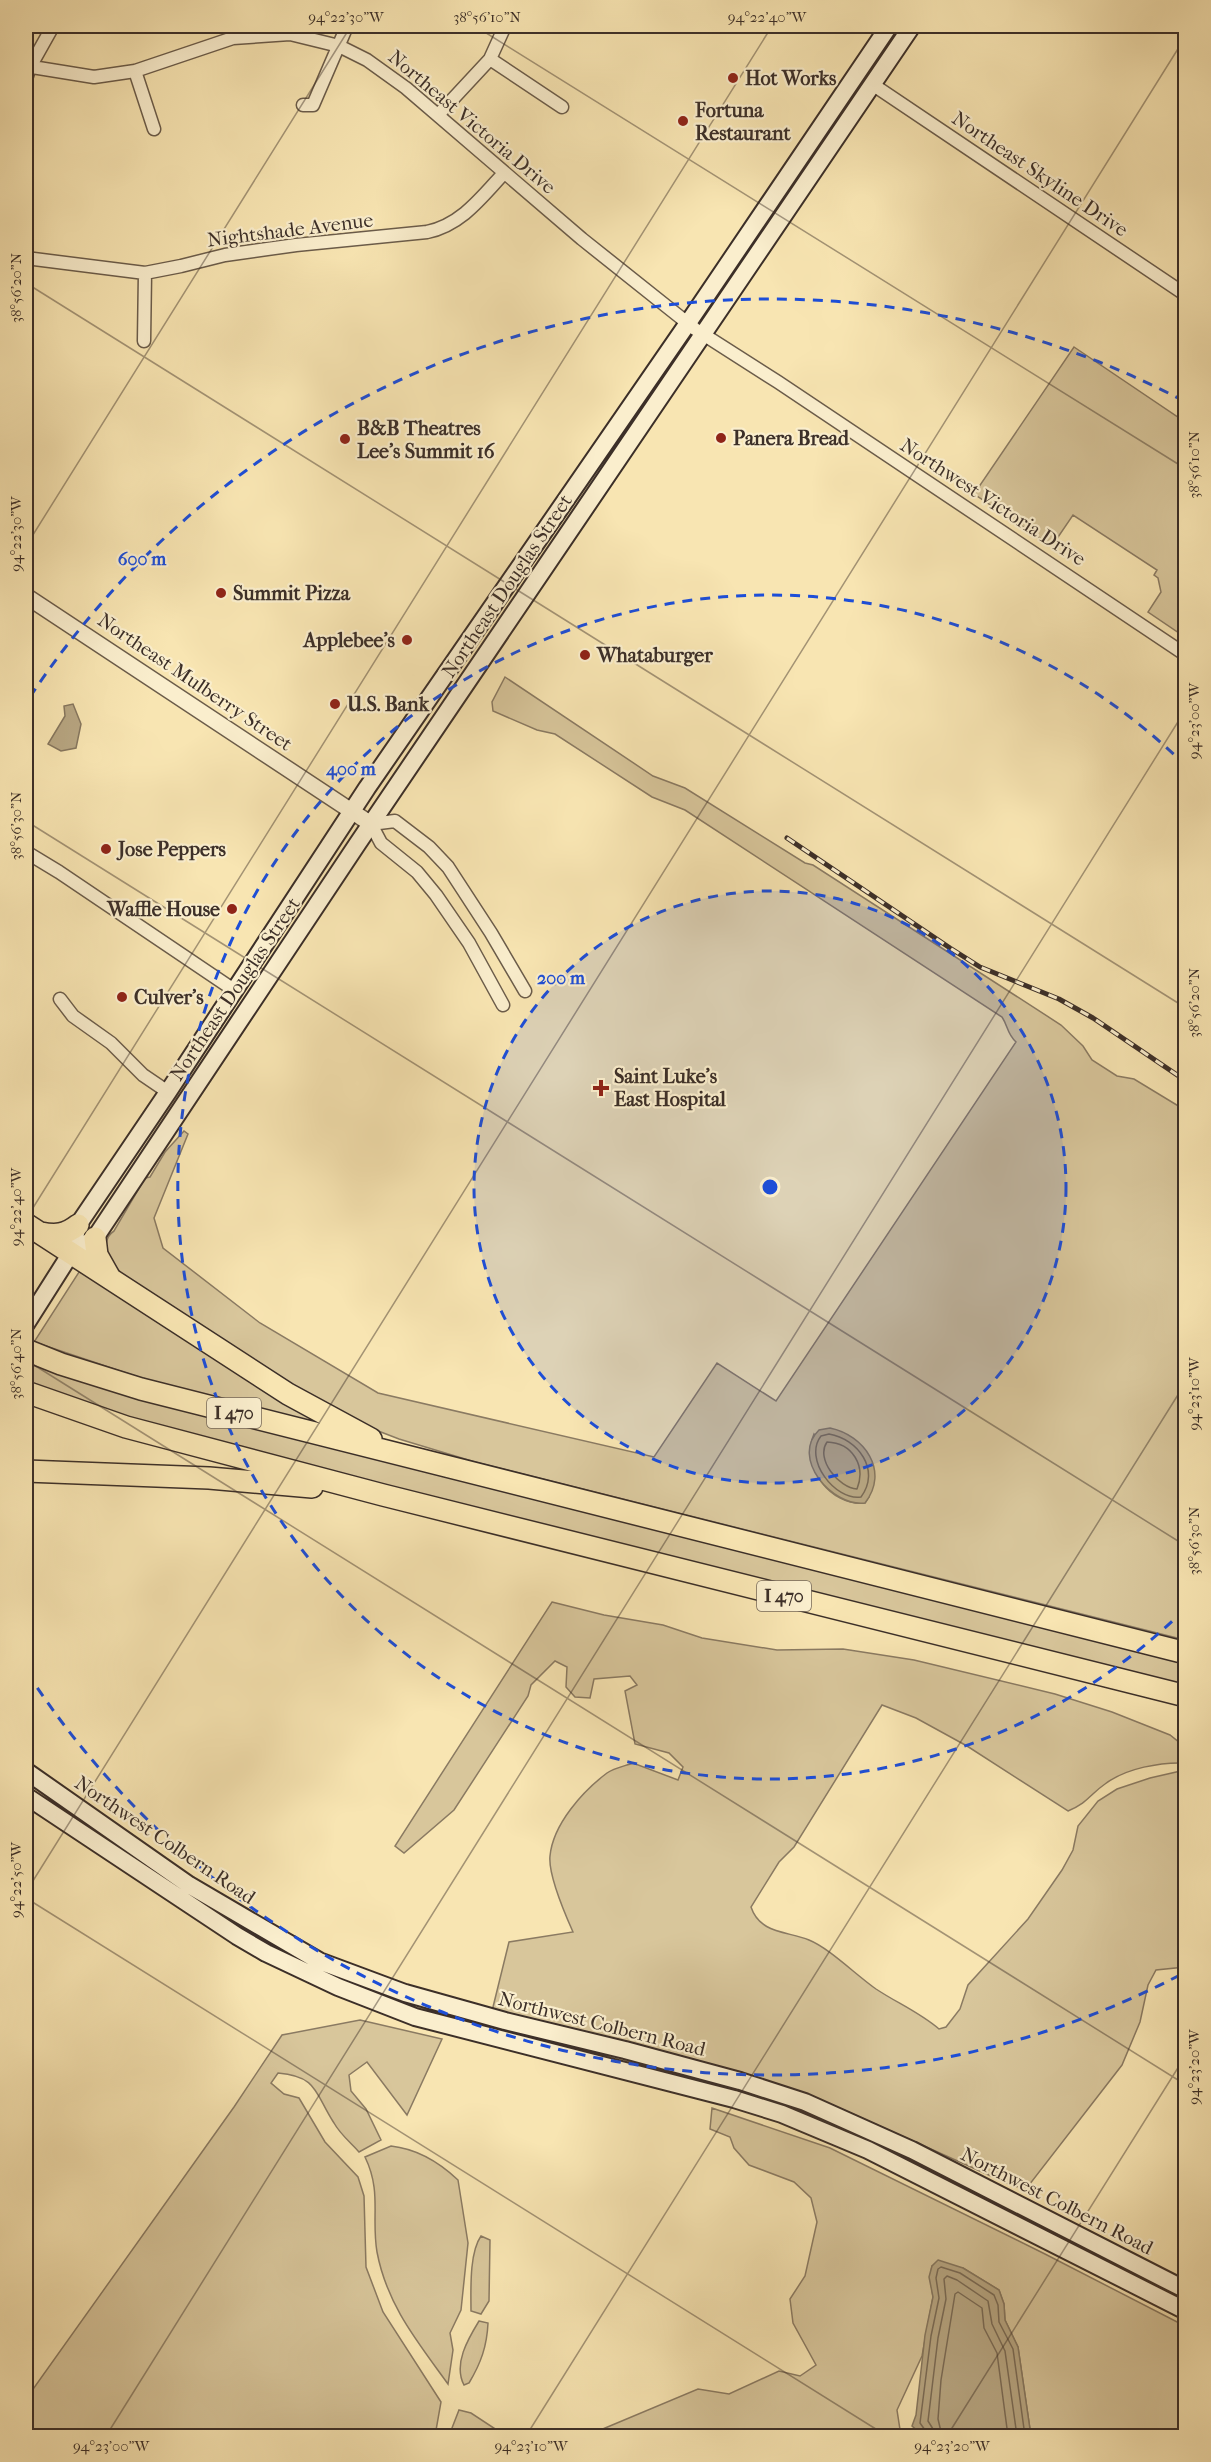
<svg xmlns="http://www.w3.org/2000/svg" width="1211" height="2462" viewBox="0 0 1211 2462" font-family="'IM FELL French Canon',serif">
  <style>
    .green { fill: #d8c69b; stroke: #8a7a62; stroke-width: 1.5; fill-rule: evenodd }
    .water { fill: #b8a783; stroke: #86775f; stroke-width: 1.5 }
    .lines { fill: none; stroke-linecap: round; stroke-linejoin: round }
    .shore { stroke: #7a6b56; stroke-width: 1.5 }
    .minor-casing { stroke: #6b5c4a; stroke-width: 15 }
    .tertiary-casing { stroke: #6b5c4a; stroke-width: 18 }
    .secondary-casing { stroke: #3c2f28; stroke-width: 20 }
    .motorway-casing { stroke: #3c2f28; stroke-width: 24 }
    .minor { stroke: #faeecd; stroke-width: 12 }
    .tertiary { stroke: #faeecd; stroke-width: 15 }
    .secondary { stroke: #faeecd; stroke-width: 16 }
    .motorway { stroke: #f8e5b2; stroke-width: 21 }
    .rail-casing { stroke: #3c2f28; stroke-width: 5 }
    .rail { stroke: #faeecd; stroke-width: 3; stroke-dasharray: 9; stroke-linecap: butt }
    .ticks { fill: none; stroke: #3c2f28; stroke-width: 1.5; stroke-opacity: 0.45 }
    .ring { fill: none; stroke: #1d4ed8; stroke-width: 3; stroke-dasharray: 10 8 }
    .poi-dot { fill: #8f2418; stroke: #faeecd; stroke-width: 2 }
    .labels { text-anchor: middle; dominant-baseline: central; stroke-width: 4.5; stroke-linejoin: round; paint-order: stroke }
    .shield { fill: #faeecd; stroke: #75685a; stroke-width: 1.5 }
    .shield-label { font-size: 18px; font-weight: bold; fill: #3c2f28 }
    .poi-label { font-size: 20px; font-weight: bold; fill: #3c2f28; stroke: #faeecd; text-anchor: start }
    .street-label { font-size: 20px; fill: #3c2f28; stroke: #faeecd }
    .centre { fill: #1d4ed8; stroke: #faeecd; stroke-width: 3 }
    .ring-label { font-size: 18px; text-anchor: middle; font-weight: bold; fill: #1d4ed8; stroke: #faeecd; stroke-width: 4.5; stroke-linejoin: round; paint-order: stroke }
    .neatline { fill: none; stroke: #3c2f28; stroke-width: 2 }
    .ticks-label { font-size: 15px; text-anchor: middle; fill: #3c2f28 }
  </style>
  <rect width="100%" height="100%" fill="#f8e5b2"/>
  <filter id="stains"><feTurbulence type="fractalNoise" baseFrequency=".00333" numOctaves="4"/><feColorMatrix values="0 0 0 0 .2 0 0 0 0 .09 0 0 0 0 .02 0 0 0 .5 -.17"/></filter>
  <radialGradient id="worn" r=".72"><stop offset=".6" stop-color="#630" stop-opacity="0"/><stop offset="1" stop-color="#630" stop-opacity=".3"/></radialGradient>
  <!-- green -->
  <path class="green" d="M1074 347 1185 422V637L1148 612 1161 592 1158 578 1154 575 1157 570 1073 515 1052 546 974 494Z
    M505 677 653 776 685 788 805 863 813 865 1061 1025 1083 1046 1092 1060 1117 1076 1134 1079 1185 1110V1640L475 1462 399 1439 355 1422 320 1404 122 1274C112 1264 97 1242 114 1231L145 1178 150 1177 165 1152 184 1131 188 1134 154 1218 163 1248 260 1323 378 1393 654 1457 717 1363 776 1401 1016 1042C1007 1034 1008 1026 1002 1017L685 810 652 797 555 734 537 730 493 711 492 702ZM814 1434 869 1497 865 1503C831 1507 800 1466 814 1434Z
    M79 1272 87 1274 336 1429 168 1387 34 1342Z
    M26 1356 1185 1663V1687L321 1471 124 1417 26 1383Z
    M552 1602 604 1615 663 1625 702 1638 777 1650 843 1649 914 1660 1055 1694 1112 1712 1170 1735 1180 1743 1185 1752V1763C1161 1762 1126 1768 1105 1784 1089 1795 1089 1802 1068 1811L967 1746 916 1718 882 1705 794 1847 779 1862 751 1907C760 1934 787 1931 809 1940 829 1948 856 1975 876 1989 897 2003 919 2012 939 2029L946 2027 960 2009 968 1985 1028 1919 1062 1870 1073 1850 1078 1826 1098 1801 1117 1789 1150 1778 1185 1770V1967L1156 1970 1148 1985 1140 2022 1122 2065 1026 2189 1011 2185 844 2110 771 2086 495 2012 493 2007 509 1942 573 1932C565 1914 548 1875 550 1856 553 1824 583 1791 607 1773 614 1768 625 1766 633 1763L678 1780 683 1767 669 1753 635 1744 625 1691 637 1685 630 1676 594 1679 590 1698 575 1697 566 1687 567 1667 555 1661 531 1685 528 1696 454 1810 404 1853 395 1846Z
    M360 2020 442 2039 407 2115 367 2062 349 2075 351 2091 366 2109 381 2140 359 2152C351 2143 340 2134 334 2123 315 2094 318 2076 278 2073L271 2083 284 2094 299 2098 325 2142 358 2177 364 2196 366 2267 383 2312 441 2402 435 2436H26V2399L234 2107 282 2035Z
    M712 2108 830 2148 1045 2254 1185 2326V2436H1031L1018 2347 1005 2320 1004 2304 999 2290 963 2268 932 2266 930 2277 933 2297 922 2356 897 2410 901 2436H586L698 2389 729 2394 779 2371 800 2376 816 2365 793 2323 790 2299 805 2276 817 2222 811 2198 794 2182 749 2165 734 2148 730 2137 710 2129Z
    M391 2146C418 2149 439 2162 458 2180L468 2243 461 2310 450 2333 453 2350 448 2384C417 2341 387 2305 377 2252 371 2217 382 2192 365 2157Z
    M481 2236 490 2240 489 2301 481 2314 471 2311C471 2291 469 2253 481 2236Z
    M479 2321 488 2323C487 2346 481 2363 469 2383L464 2385C453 2364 468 2339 479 2321Z
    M459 2410 471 2413 506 2436H455L452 2428Z"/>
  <!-- water -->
  <path class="water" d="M73 704 81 724 76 748 61 751 48 744 65 716 64 706Z
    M830 1428C864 1435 890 1471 865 1503 832 1507 790 1458 819 1430Z
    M938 2260 963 2268 999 2290 1004 2304 1005 2320 1018 2347 1031 2436H919L920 2433 912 2426 916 2415 925 2335 933 2297 929 2277 932 2266Z"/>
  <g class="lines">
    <!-- shore -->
    <path class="shore" d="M829 1434C858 1439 881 1470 861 1497 835 1501 803 1459 821 1436Z
      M827 1442C853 1443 866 1466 857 1489 839 1488 815 1459 827 1442Z
      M925 2436V2430L920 2423 931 2336 939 2298 936 2278 938 2269 941 2267 960 2273 994 2295 998 2305 999 2322 1013 2349 1025 2436
      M933 2436V2429L928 2421 938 2338 946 2299 944 2279 947 2276 957 2280 988 2301 992 2324 1005 2351 1017 2436
      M942 2436 938 2419 941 2380 955 2294 958 2292 982 2308 984 2328 997 2353 1008 2436"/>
    <!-- minor casing -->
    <g class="minor-casing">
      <path id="minor" d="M490 59 562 107
        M26 66 94 77 135 71 233 38 290 34 339 46 367 60 406 88 582 239 695 329 778 382 1186 655
        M135 71 154 129
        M26 79 30 67 53 26
        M872 84 1186 295
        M303 105H313L347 26
        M438 115 490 59 505 26
        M26 258 145 273 181 266 225 255 296 245 427 232C461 225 481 198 504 173
        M144 341 145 273
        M26 852 59 872 234 990
        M60 999 73 1016 111 1043 143 1075 168 1092
        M503 1005 469 943 436 895 417 872 381 843 371 824 395 821 429 847 448 867 491 933 525 991"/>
    </g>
    <!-- tertiary casing -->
    <g class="tertiary-casing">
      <path id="tertiary" d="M26 596 371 824"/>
    </g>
    <!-- secondary casing -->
    <g class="secondary-casing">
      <path id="secondary" d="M84 1245 95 1238 358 843 912 26
        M26 1324 71 1253 78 1225 168 1092 367 788 688 323 889 26
        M26 1771 189 1885 319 1961 405 1993 505 2021 625 2050 740 2081 805 2102 912 2150 1186 2290
        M26 1796 237 1936 266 1953 338 1987 415 2017 734 2099 782 2114 868 2150 1186 2311"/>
    </g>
    <!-- motorway casing -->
    <g class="motorway-casing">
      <path id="motorway" d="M26 1224 288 1394 371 1439
        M41 1233C56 1236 65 1235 78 1225
        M95 1238 97 1255 110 1278
        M26 1350 61 1364 141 1389 1186 1653
        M26 1392 126 1427 383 1495 1186 1696
        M26 1471 209 1478 312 1487"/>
    </g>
    <!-- minor -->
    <use href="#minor" class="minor"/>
    <!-- tertiary -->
    <use href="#tertiary" class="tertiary"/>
    <!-- secondary -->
    <use href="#secondary" class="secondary"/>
    <!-- motorway -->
    <use href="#motorway" class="motorway"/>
    <!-- rail casing -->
    <g class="rail-casing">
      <path id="rail" d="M787 838 950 948 980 967 1059 999 1093 1018 1186 1081"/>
    </g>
    <!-- rail -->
    <use href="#rail" class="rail"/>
  </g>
  <!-- ticks -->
  <path class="ticks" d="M475 26 1186 469M26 283 1186 1008M26 546 351 26M26 821 1186 1546M26 1219 772 26M26 1360 1186 2085M26 1892 1186 36M26 1898 887 2436M106 2436 1186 709M526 2436 1186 1382M947 2436 1186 2055"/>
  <!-- distance rings -->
  <circle cx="770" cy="1187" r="296" fill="#1d4ed8" fill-opacity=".12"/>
  <g class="ring">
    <circle cx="770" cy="1187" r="296"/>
    <path d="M1185 1609A592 592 0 1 1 1185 765"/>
    <path d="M1180 1975A888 888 0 0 1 30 1677M30 697A888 888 0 0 1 1180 399"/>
  </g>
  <!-- markers -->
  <g class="poi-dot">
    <circle cx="733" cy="78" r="6"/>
    <circle cx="683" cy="121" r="6"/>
    <circle cx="721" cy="438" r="6"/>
    <circle cx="345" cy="439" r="6"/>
    <circle cx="221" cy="593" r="6"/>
    <circle cx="407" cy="640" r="6"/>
    <circle cx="585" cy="655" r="6"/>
    <circle cx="335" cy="704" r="6"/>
    <circle cx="106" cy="849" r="6"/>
    <circle cx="232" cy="909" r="6"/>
    <circle cx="122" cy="997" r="6"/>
    <path d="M598 1079h6v6h6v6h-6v6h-6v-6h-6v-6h6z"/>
  </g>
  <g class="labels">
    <!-- shield labels -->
    <g class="shield">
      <rect x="207" y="1398" width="54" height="30" rx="4.5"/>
      <rect x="757" y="1581" width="54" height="30" rx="4.5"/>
    </g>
    <g class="shield-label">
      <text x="234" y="1413">I 470</text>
      <text x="784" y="1596">I 470</text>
    </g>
    <!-- poi labels -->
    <g class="poi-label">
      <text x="745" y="78">Hot Works</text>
      <text x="695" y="110">Fortuna<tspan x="695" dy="23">Restaurant</tspan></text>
      <text x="357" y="428">B&amp;B Theatres<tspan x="357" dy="23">Lee's Summit 16</tspan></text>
      <text x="733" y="438">Panera Bread</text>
      <text x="233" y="593">Summit Pizza</text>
      <text x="395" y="640" text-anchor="end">Applebee's</text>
      <text x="597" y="655">Whataburger</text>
      <text x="347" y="704">U.S. Bank</text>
      <text x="118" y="849">Jose Peppers</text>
      <text x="220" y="909" text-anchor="end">Waffle House</text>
      <text x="134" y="997">Culver's</text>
      <text x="614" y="1076">Saint Luke's<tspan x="614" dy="23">East Hospital</tspan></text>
    </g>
    <!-- street labels -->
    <g class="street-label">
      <text transform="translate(472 122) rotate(40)">Northeast Victoria Drive</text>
      <text transform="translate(1040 174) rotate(34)">Northeast Skyline Drive</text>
      <text transform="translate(290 230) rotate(-7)">Nightshade Avenue</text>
      <text transform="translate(993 502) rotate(33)">Northwest Victoria Drive</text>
      <text transform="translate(507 586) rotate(-56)">Northeast Douglas Street</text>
      <text transform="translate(195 682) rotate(34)">Northeast Mulberry Street</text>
      <text transform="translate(235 989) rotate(-56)">Northeast Douglas Street</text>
      <text transform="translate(165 1840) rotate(34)">Northwest Colbern Road</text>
      <text transform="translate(602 2024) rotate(14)">Northwest Colbern Road</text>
      <text transform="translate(1057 2201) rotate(27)">Northwest Colbern Road</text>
    </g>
  </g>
  <circle cx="770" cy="1187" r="9" class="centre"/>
  <g class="ring-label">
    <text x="142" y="565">600 m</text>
    <text x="351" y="775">400 m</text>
    <text x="561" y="984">200 m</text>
  </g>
  <!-- margin -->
  <rect width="1211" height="2462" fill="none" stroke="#f8e5b2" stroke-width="66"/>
  <rect x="33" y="33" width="1145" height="2396" class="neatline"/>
  <g class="ticks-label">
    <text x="346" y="22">94°22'30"W</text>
    <text x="487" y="22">38°56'10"N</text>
    <text x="767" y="22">94°22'40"W</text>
    <text transform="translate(16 288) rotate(-90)" y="5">38°56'20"N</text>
    <text transform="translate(1194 465) rotate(-90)" y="5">38°56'10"N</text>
    <text transform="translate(16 534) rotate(-90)" y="5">94°22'30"W</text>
    <text transform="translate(1194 721) rotate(-90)" y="5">94°23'00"W</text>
    <text transform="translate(16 826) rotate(-90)" y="5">38°56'30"N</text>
    <text transform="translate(1194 1003) rotate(-90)" y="5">38°56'20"N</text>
    <text transform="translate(16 1207) rotate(-90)" y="5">94°22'40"W</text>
    <text transform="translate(16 1364) rotate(-90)" y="5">38°56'40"N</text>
    <text transform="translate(1194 1394) rotate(-90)" y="5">94°23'10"W</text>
    <text transform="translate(1194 1541) rotate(-90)" y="5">38°56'30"N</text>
    <text transform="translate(16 1880) rotate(-90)" y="5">94°22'50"W</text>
    <text transform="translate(1194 2067) rotate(-90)" y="5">94°23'20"W</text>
    <text x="111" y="2451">94°23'00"W</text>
    <text x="531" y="2451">94°23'10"W</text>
    <text x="952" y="2451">94°23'20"W</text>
  </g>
  <rect width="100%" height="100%" filter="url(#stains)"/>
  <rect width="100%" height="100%" fill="url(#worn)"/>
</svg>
